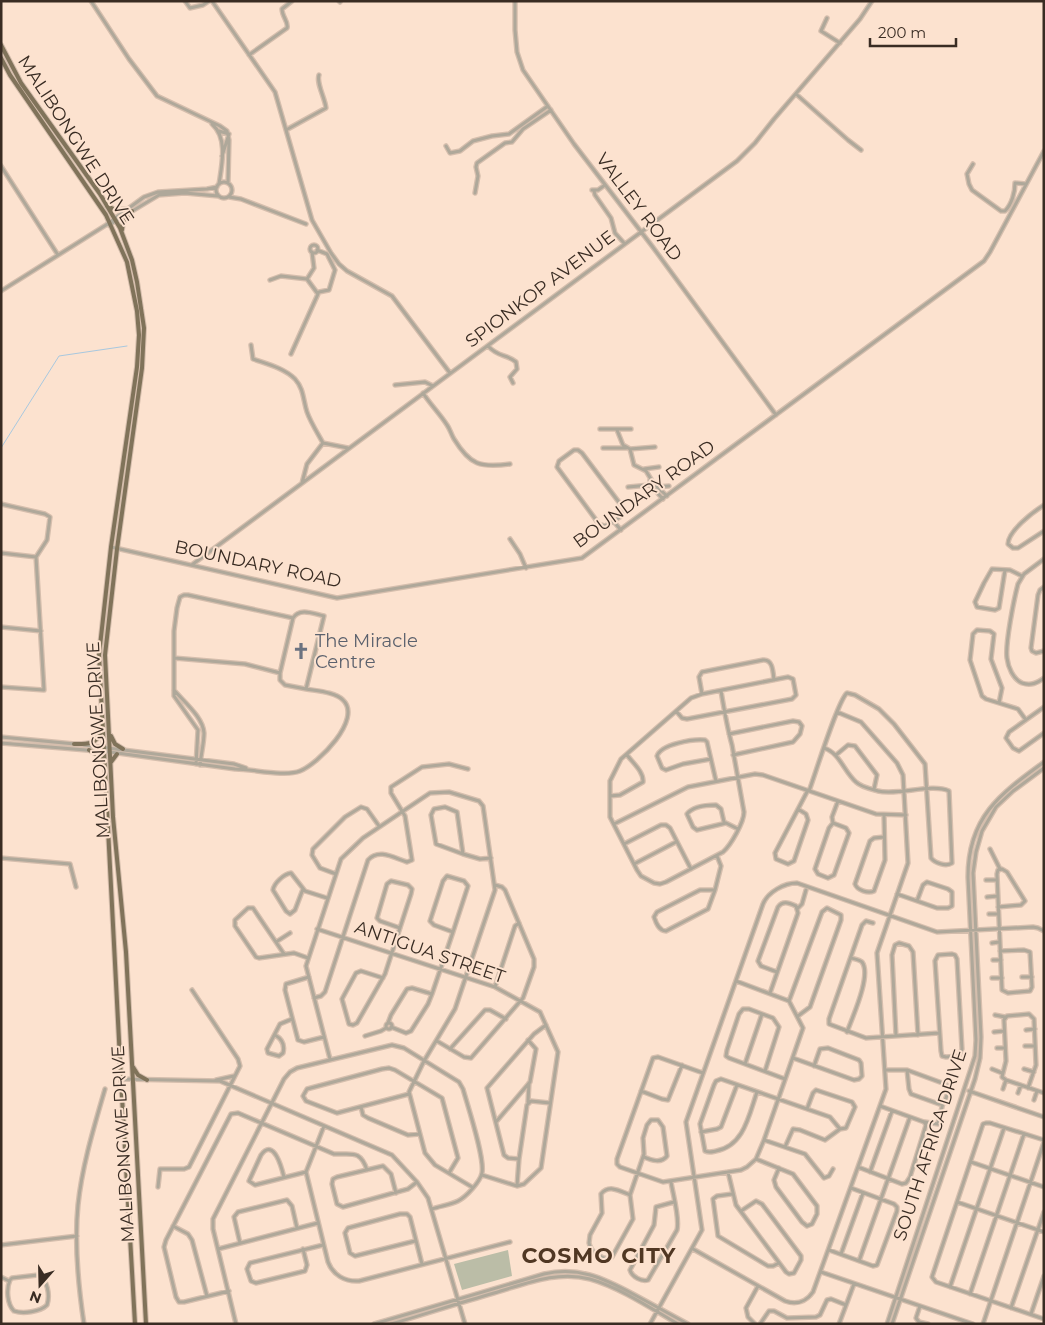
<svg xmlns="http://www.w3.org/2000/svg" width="1045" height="1325" viewBox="0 0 1045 1325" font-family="Montserrat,sans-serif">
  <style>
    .green { fill: #bbbda7 }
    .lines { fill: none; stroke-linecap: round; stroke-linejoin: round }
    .stream { stroke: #a8c8df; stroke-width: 1 }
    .minor-casing { stroke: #d5bead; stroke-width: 5.5 }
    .major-casing { stroke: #d5bead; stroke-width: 6 }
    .minor { stroke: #afa89a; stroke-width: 3 }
    .major { stroke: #80735a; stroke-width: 4 }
    .labels { text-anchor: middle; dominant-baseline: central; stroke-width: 4; stroke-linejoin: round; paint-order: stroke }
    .street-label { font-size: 18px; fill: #392c23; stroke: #fce2cf }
    .worship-label { font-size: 18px; fill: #5b616d; stroke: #fce2cf; text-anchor: start }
    .district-label { font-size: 22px; font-weight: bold; letter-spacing: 1px; fill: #503723; stroke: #fce2cf }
  </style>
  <rect width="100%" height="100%" fill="#fce2cf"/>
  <!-- green -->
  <path class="green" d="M508 1250 512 1276 462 1290 454 1264Z"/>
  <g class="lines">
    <!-- stream -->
    <path class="stream" d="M1 448 59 356 127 346"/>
    <!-- minor casing -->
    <g class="minor-casing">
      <path id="minor" d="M91 1 129 59 157 96 220 126 227 131 229 140 228 183
        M185 1 190 8 203 5 209 1
        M212 1 275 92 312 220 331 253 339 264 347 271 392 296 450 373
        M339 1 340 2
        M515 1V30L517 52 523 70 574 144 652 246 776 415
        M827 18 821 31 840 43
        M249 55 287 28C289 22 282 17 282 9L292 1
        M796 94 848 140 861 150
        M212 124C228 138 222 164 219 184
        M286 130 326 108C325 98 316 83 319 75
        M219 131 229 134 222 156
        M446 146 450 153 460 151 473 141 492 136 509 134 548 106
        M973 164 967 174 969 184 972 190 1001 211H1005C1012 204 1015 192 1015 183L1026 184
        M1 166 58 255
        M216 190a8 8 0 1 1 16 0a8 8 0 1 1-16 0Z
        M592 190H598L605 185
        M594 191 595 195 611 218 615 233 624 243
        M475 193 478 176 476 167 477 163 505 143 512 142 523 129 551 110
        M229 197 241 199 306 224
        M109 225 159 195 185 193 218 196
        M310 249a4 4 0 1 1 8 0a4 4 0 1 1-8 0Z
        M317 250 327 254 335 270 329 290 319 292
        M270 280 281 276 307 279
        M1 291 106 225 144 197 158 192 207 189 217 187
        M251 345 253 359C267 364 284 368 295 379 304 389 303 400 307 412 310 421 318 434 323 443L348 448
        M488 346C499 358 505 353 516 362L517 369 510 377 513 383
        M291 354 318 294 307 279 314 268 312 252
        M395 385 425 382 433 386
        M423 393C430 404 440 414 447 425 450 429 451 434 454 439 470 465 480 468 510 464
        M600 429H631
        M617 430 623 445 630 449 634 465 646 471 654 484 667 496
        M603 448H626
        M630 449 655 447
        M574 450H578L582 453 624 509 620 517 605 526 599 524 557 467 559 461Z
        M644 469 659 467
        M650 480V485L663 499
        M302 483 307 464 323 443
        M628 487 650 485
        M657 487 669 486
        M1 504 45 514 50 517 47 540 36 557 44 690 1 687
        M1044 505C1033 512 1008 531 1008 544L1013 548H1018L1044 531
        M614 522 621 530
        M510 539 520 554 526 568
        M111 547 337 598 582 558 984 261 990 252 1044 151
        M1 553 36 557
        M1044 559 1024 574 1018 584C1014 599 1005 644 1007 658 1008 667 1013 679 1022 683 1031 686 1037 683 1044 678
        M193 564 737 161 755 143 774 119 860 19 872 1
        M1005 570 999 608 995 610 977 607 975 602 984 583 992 569 1010 570 1022 576
        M1044 587 1040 590 1038 595 1031 648 1032 651 1036 653 1044 651
        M1 627 41 631
        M174 658 245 664 280 673V680L285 685 306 689 324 616C314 614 300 607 293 618
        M174 690C184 702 203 717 204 733 204 743 201 754 200 765
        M702 694 699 677 702 672 763 660C773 659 773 672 774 680
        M999 703 1002 688 991 659 994 634 990 631 977 630 973 634 970 660 982 696 986 699 1018 709 1026 720
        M1044 707 1009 732 1006 738 1013 748 1019 751 1044 733
        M676 711 682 718 687 719 792 699 796 695 793 679 788 677 702 694 691 698 621 759 610 781V817L637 870 641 876 654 883 660 884 666 882 723 852C731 845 744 822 744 812L732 745C727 727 724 709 721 691
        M729 734 793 721 799 722 802 726 800 734 793 742 733 755
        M1 737 75 744
        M1 743 110 752 235 769C252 769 285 777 300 771 318 764 363 719 343 700 335 692 317 691 306 689
        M84 745 234 764 246 768
        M836 755 848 745 855 746 877 775 874 789
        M711 759 683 764 666 770 662 768 657 756C661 744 693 739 705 740L707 742 716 781
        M196 764 198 730 174 696V631L177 608 180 597 184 595H188L293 618 280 673
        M809 791C815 775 838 700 847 693L855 695 879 709 894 724 925 764 931 858C935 863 946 867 952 863L949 791C932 783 897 796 878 791 871 789 861 787 856 782 844 772 840 753 824 748
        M610 796 620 795 643 782C644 772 633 763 627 755
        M798 809 806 814 808 820 794 861 788 864 776 859 775 853 808 790
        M884 815 885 860 874 891C868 894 857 890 855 884L870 841 874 838 884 837
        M726 823 697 830 693 827 687 814C693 806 707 805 716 805L721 809 724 822 738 829
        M833 823 846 828 849 833 834 875 828 878 818 874 815 869 829 828 833 823 832 817 838 801
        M614 824 688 787 755 774 763 775 876 814 906 815
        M624 844 661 825H666L670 828 691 869
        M990 849 1000 869
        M463 854 436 844 431 815 434 809 445 807 457 812 463 854 480 859 491 858
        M1 858 70 864 76 887
        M634 864 676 842
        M336 874 320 868 312 855 313 849 345 817 361 807 367 809 379 826
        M986 880H997
        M303 889 295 910 290 914 286 911 273 890C274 883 284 874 291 873L305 891 327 898
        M715 890 708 909 666 931C659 931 656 923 654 917L657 912 700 890H715L721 866 717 856
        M897 894 937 908H948L952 906V892L948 889 927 882 923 885 917 901
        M987 897 998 896
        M998 907 1021 905 1025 901 1007 872 1002 869 998 870 997 874 1002 990 1008 993 1030 991 1032 987 1030 952 1024 950 1000 951
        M798 908 802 904 806 890
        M989 914H998
        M873 923 866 921 862 925 829 1019V1024L866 1038 939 1033
        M317 929 495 987 540 1012 558 1052 541 1168 524 1184 517 1186 482 1175
        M276 942 290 933
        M992 943 999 942
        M284 954 253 908H248L235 920V926L256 957 259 958 294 953 308 958
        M952 954 955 955 957 959 962 1049 959 1056 946 1057 942 1056 941 1051 935 961 938 955Z
        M993 960H1001
        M309 977 286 984 285 990 298 1040 304 1042 324 1037
        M1022 977H1032
        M383 978 361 971 356 973 342 999 349 1024 353 1025 357 1023 385 974 411 894 412 889 408 885 391 881 387 884 377 918 380 921 400 928
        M992 978H1002
        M495 987 515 926 519 923
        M770 993 798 913 796 906C789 903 783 900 778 907L758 961 761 966 777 972
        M314 998 321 996 325 992 368 860C379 848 394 858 407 862L412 860 405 816 391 793V787L422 767 449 764 468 769
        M789 1001 822 912 827 908 841 915V920L810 1007 798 1016
        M995 1015 1005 1017
        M388 1023 391 1015 407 989 412 988 432 994
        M386 1026a3 3 0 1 1 6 0a3 3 0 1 1-6 0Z
        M391 1027 406 1033 411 1031 428 1004 432 994 453 932 434 925 430 921 443 881 447 876 464 881 468 886 453 932
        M1026 1030 1035 1029
        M847 1032C852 1018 872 975 862 962 860 960 855 959 851 958
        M994 1032 1004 1031
        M275 1035C282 1039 285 1045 283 1053L279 1056 268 1053 267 1049 280 1024 292 1019
        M365 1036 381 1031 386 1028
        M896 1036 892 955 895 945 899 943 909 946 913 952 918 1035
        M437 1041 464 1057 471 1058 523 998 534 967V959L505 890 502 887 495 885
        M1025 1046H1035
        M997 1048H1005
        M450 1049 485 1010H490L506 1019
        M793 1058 854 1080 859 1079 862 1076 861 1063 859 1060 828 1048 820 1049 814 1066
        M330 1059 306 966 341 859 363 838 430 793 449 792 479 801 483 806 495 890 455 1009 424 1061 409 1092 425 1153 435 1165 472 1187
        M745 1064 762 1014
        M992 1069 1002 1073
        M1024 1069 1034 1072
        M885 1070H907L945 1084 949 1087V1090L944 1103 939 1104 911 1094 909 1089 907 1070
        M765 1071 779 1027 773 1018 749 1009H743L739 1014 727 1050 726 1056 729 1058 785 1079
        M703 1073 658 1057 653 1058 617 1159V1164L620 1167 663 1182 741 1170 747 1167 756 1159 764 1140 803 1028 789 1001 736 981
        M121 1079 220 1081 392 1155 417 1182 428 1198 465 1324
        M216 1080 234 1076
        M1028 1088 1036 1065 1034 1019 1029 1014 1007 1016 1004 1020 1006 1061 1002 1077 1006 1080 1044 1093
        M1003 1089 1006 1080
        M641 1091 662 1099 668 1100 682 1065
        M969 1091 1044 1117
        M757 1092C749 1115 744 1146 716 1151 711 1152 709 1153 705 1151L700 1124 714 1085 716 1081 721 1079 830 1117 840 1129
        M1018 1093 1021 1085
        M409 1094 337 1113 306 1101 303 1096 307 1089 382 1069 389 1068 395 1070 442 1098 458 1158 449 1173
        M1034 1100 1037 1091
        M528 1102 529 1083
        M361 1107 363 1115 368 1118 408 1135 420 1134
        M496 1122 530 1082 536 1049 528 1040
        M925 1122 938 1124 943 1103
        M324 1126 306 1172 328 1262C333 1275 345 1282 359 1281L510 1242
        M701 1132 717 1129 721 1127 737 1085
        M764 1140 805 1154 824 1178 829 1176 833 1169
        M1044 1140 990 1123H986L983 1124 932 1277 936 1282 1044 1319
        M785 1147 793 1129 800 1130 825 1140 840 1129 846 1128 855 1107 852 1102 816 1090 813 1093 807 1109
        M519 1159 508 1158 504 1155 487 1088 534 1034 546 1025
        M756 1159 793 1174 817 1206V1214L812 1224 807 1226 802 1222 776 1187 774 1180 779 1168
        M971 1162 1044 1187
        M858 1167 902 1184 906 1183 910 1177 926 1125 924 1122 880 1106
        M728 1172 736 1205 786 1272 789 1274 794 1273 801 1260V1256L762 1204 756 1201 741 1211
        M870 1172 892 1111
        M284 1177C282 1169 274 1137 261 1155L249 1181 255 1185 306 1172
        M671 1182C673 1195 680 1218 677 1230L648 1280C642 1282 632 1277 630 1270L654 1225 656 1207 674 1202
        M517 1186 519 1159 527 1105 531 1101 550 1103
        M158 1187 160 1169H184L189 1167 240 1066 238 1059 192 990
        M396 1193 391 1174 383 1166 337 1177 333 1179 332 1184 337 1204 343 1207 408 1189 417 1182
        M732 1194 717 1196 713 1199 718 1236 768 1266H773L779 1263
        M630 1195C620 1191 609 1184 601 1194L602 1213 590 1235 589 1243C591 1252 600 1258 609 1259L612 1257 633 1219 630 1195 644 1154 643 1138 647 1125 651 1120H658L663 1127 667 1156C661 1164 651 1160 644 1157
        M957 1202 1044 1232
        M173 1226 188 1234 192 1240 207 1296
        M415 1241 355 1256 350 1253 345 1233 348 1228 400 1214H407L410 1217 422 1264
        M240 1243 234 1217 238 1212 287 1200 292 1206 297 1228
        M1 1245 77 1236
        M218 1249 318 1223
        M303 1249 307 1265 305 1271 256 1283 251 1281 247 1269 250 1263 323 1245
        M693 1249 785 1301C796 1305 806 1302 813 1292L886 1089 877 953 908 863 903 775 897 763 861 722 837 712
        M829 1250 873 1266 877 1265 897 1211V1207L894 1204 851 1188
        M841 1254 863 1193
        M859 1261 910 1117
        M821 1272 973 1324
        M38 1275C48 1279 50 1296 47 1305 40 1312 23 1314 14 1311 7 1304 6 1289 10 1280L12 1278Z
        M1 1277 9 1281
        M950 1287 1004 1128
        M229 1291 184 1302H179L176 1297 164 1247 166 1240 231 1114 238 1113 334 1154C351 1155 360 1149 367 1170
        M970 1294 1024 1134
        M1011 1308 1044 1212
        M1031 1314 1044 1276
        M919 1322 916 1318 920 1306
        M919 1322 928 1324
        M84 1324C78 1284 74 1245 78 1205 82 1166 94 1127 105 1089
        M236 1324 213 1229V1219L284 1079 290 1072 297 1068 392 1045 404 1048 459 1082 463 1089C468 1107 485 1158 482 1173 480 1182 466 1197 458 1201 450 1205 440 1206 432 1209
        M374 1324 544 1274C578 1266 603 1278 633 1294 651 1304 670 1314 688 1324
        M391 1324C425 1314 459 1303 494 1293 525 1284 557 1270 590 1279 619 1287 652 1309 678 1324
        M650 1324 702 1230 686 1122 763 904C768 892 784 883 797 883L937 932 1033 927 1038 928 1044 931
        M755 1324 748 1317 746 1308 758 1286
        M760 1324 769 1311H774L787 1318 816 1317 820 1315 827 1300 831 1299 846 1305
        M839 1324 854 1284
        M887 1324 975 1056 976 1040 968 877C968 817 1000 794 1044 762
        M892 1324 975 1079 980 1058 981 1037 973 873 976 852 982 831 996 807 1013 791 1044 768
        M983 1324 1044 1142"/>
    </g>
    <!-- major casing -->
    <g class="major-casing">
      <path id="major" d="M1 45 21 83 100 194 120 228 132 260 137 282 144 328 142 368 117 549 105 655 113 817 126 952 146 1324
        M1 58 10 75 106 215 127 262 137 311 139 335 137 367 111 547 99 655 121 1079 135 1324
        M107 206 116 210 127 209
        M122 230 123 222 132 211
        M111 736 115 744 123 749
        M74 744C86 744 96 745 101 732
        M89 750 98 755 103 761
        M111 762 117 754
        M133 1067 138 1075 147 1080"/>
    </g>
    <!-- minor -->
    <use href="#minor" class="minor"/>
    <!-- major -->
    <use href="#major" class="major"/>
  </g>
  <!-- icons -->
  <defs>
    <g id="church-bare" transform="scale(1.35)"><path d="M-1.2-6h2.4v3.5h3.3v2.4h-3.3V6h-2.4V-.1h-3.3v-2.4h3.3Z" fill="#6b7280" stroke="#fce2cf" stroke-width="2.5" paint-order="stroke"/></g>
  </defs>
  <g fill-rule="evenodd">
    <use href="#church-bare" x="301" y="651"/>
  </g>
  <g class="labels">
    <!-- street labels -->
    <g class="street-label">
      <text transform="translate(76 140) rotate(57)">MALIBONGWE DRIVE</text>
      <text transform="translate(639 207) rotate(53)">VALLEY ROAD</text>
      <text transform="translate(540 289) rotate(-37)">SPIONKOP AVENUE</text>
      <text transform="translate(644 494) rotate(-36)">BOUNDARY ROAD</text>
      <text transform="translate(258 564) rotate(12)">BOUNDARY ROAD</text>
      <text transform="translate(98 740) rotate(-93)">MALIBONGWE DRIVE</text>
      <text transform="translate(430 952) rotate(19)">ANTIGUA STREET</text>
      <text transform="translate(123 1144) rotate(-93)">MALIBONGWE DRIVE</text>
      <text transform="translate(930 1145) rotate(-72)">SOUTH AFRICA DRIVE</text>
    </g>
    <!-- worship labels -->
    <g class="worship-label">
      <text x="315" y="641">The Miracle<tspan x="315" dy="21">Centre</tspan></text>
    </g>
    <!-- district labels -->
    <g class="district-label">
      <text x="599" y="1255">COSMO CITY</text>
    </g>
  </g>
  <!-- border -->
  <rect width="1045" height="1325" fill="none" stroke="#392c23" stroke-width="5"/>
  <!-- north arrow -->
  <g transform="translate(40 1285) rotate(200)" stroke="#fce2cf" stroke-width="4" paint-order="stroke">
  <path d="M0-4L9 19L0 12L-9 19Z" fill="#392c23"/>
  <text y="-8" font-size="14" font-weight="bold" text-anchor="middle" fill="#392c23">N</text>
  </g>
  <!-- scale -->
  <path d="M870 38v8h86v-8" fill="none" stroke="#392c23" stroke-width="2.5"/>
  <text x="878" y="38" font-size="15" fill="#392c23" stroke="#fce2cf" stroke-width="4" paint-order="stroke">200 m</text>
</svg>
